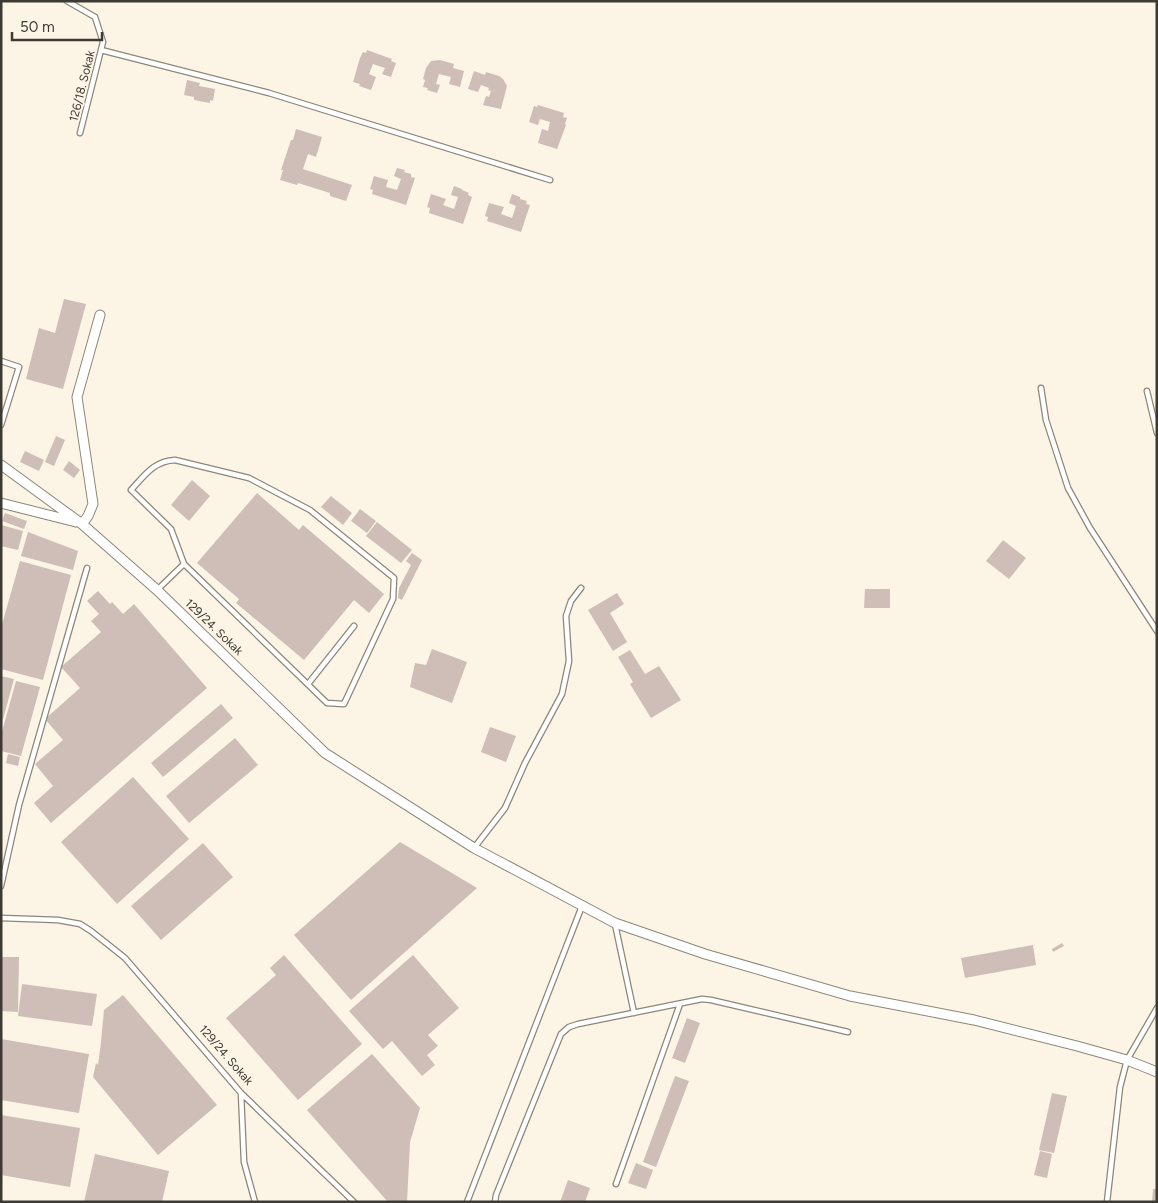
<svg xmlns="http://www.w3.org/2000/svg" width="1158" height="1203" viewBox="0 0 1158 1203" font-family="Figtree,sans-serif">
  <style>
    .building { fill: #cebeb7 }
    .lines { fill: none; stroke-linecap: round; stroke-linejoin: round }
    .lane-casing { stroke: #8d8679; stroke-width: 7 }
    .street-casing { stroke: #8d8679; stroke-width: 11 }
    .lane { stroke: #fff; stroke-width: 4.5 }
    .street { stroke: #fff; stroke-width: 9 }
    .labels { text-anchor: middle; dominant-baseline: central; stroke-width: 4; stroke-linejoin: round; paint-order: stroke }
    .street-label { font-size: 12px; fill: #3d3a34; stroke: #fcf4e5 }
  </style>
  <rect width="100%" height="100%" fill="#fcf4e5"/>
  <!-- building -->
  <path class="building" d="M367 50 392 59 391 61 396 63 391 77 382 74 385 68 373 64 369 74 376 77 371 90 359 86 360 84 353 82 360 58 363 52 366 53Z
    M440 60 454 64 453 68 464 71 460 87 449 84 451 77 439 74 436 84 440 85 437 93 427 90 428 88 423 87 425 80 423 79 426 68 431 61Z
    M474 71 485 75 486 72 499 76 503 79 507 86 501 109 483 105 486 96 489 97 491 91 488 90 489 88 481 85 478 92 468 89Z
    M187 80 200 83 199 86 215 89 213 101 210 100V103L194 100V97L184 95Z
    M538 105 564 113 563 117 567 118 565 124 566 125 557 149 538 143 542 129 548 131 550 122 540 119 538 125 529 122 534 106 537 107Z
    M296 129 322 137 316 157 308 154 303 169 352 185 346 201 330 196V193L298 183 297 185 280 180 283 170H281L291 140H293Z
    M397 168 405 170 404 172 411 174V177L415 178 406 205 372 194 373 190 370 189 374 176 388 180 386 187 397 190 401 179 394 176Z
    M454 186 462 189V190L469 193 468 195 472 197 463 224 429 213 430 208 427 207 431 194 446 199 443 205 454 209 458 197 451 195Z
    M512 194 520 197V199L527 201 526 204 530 205 521 232 487 221 488 217 485 216 489 203 504 207 501 214 512 218 516 206 509 203Z
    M64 299 86 304 63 389 26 379 39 328 55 333Z
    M56 436 65 440 54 466 45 462Z
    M25 451 44 460 39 471 20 462Z
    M69 461 80 470 74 478 63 470Z
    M192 480 210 496 189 521 171 505Z
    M257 493 299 530 303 525 384 594 369 613 354 600 304 660 236 603 239 599 197 563Z
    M331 496 352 513 343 525 321 507Z
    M360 509 376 521 367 533 351 521Z
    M5 513 27 521 24 529 2 521Z
    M377 522 412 550 401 563 366 536Z
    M1 525 23 531 18 550 1 546Z
    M28 532 78 551 73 570 21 556Z
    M1003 540 1026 558 1009 579 986 561Z
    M412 553 422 560 402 600 398 598 399 588 411 565 406 561Z
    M20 561 71 575 43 680 1 669V628Z
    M865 589H890V608H864Z
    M98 591 110 604 112 602 123 614 134 604 207 688 51 823 34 803 53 786 35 764 63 740 45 719 80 688 61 667 101 632 91 621 99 614 87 601Z
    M617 593 624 604 610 613 627 642 613 651 588 610Z
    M432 649 467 662 452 703 410 687 415 663 426 665Z
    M630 650 645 674 659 666 681 700 651 718 630 684 633 682 618 657Z
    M1 676 14 679 2 723H1Z
    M16 681 40 687 21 756 1 751V735Z
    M221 704 233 718 163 777 151 763Z
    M490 727 516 736 506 762 481 752Z
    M235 738 258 765 189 823 166 796Z
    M8 754 20 757 18 766 6 763Z
    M133 777 189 839 117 904 61 842Z
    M400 842 477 888 351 1000 294 935Z
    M203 843 233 877 161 940 131 906Z
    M1062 943 1064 946 1053 952 1052 949Z
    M1033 945 1036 965 965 978 961 958Z
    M284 955 362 1044 298 1100 226 1018 276 975 270 968Z
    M413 955 459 1008 428 1035 438 1046 427 1055 435 1065 422 1076 392 1041 383 1049 349 1011Z
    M1 957H19L18 1012 1 1011Z
    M22 984 97 994 92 1026 18 1016Z
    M123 995 217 1105 158 1155 93 1077 96 1063 98 1065 101 1042 104 1010Z
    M687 1018 700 1023 685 1063 672 1058Z
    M1 1039 89 1054 79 1113 1 1100Z
    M372 1054 420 1108 410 1142 407 1202H388L307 1110Z
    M675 1076 689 1081 656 1167 643 1162Z
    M1052 1093 1067 1096 1054 1153 1039 1150Z
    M1 1115 80 1128 70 1187 1 1175Z
    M1040 1151 1052 1154 1047 1178 1034 1175Z
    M95 1154 169 1171 162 1202H84Z
    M636 1163 653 1170 646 1189 628 1183Z
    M568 1180 590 1188 585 1202H560Z
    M1153 1189H1157V1202H1152Z"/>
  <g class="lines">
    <!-- lane casing -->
    <g class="lane-casing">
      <path id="lane" d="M67 1 95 17 103 42 80 133
        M101 50 269 93 550 180
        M1 361 19 367 1 425
        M1041 388 1046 420 1068 488 1090 528 1157 631
        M1147 391 1157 433
        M175 460 249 478 310 510 394 578 393 599 344 704 327 703 184 564 171 529 131 490C145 475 154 461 175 460Z
        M157 590 184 564
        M308 684 354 626
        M474 848 505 808 525 763 562 694 569 661 566 616 571 601 581 588
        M1 886 19 805 87 568
        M1 918 58 920 80 924 91 931 125 958 241 1093 354 1202
        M615 924 634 1013
        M241 1093 244 1162 255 1202
        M616 1184 680 1004
        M467 1202 582 906
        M495 1202 496 1195 561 1034 569 1027 578 1024 702 999 711 1000 848 1032
        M1107 1202 1120 1087 1127 1060 1157 1008"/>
    </g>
    <!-- street casing -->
    <g class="street-casing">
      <path id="street" d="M1 465 82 524 157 590 325 753 474 848 615 923 705 954 850 996 974 1020 1077 1046 1127 1060 1157 1072
        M1 503 76 522
        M82 524 88 516 93 504 77 397 100 315"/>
    </g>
    <!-- lane -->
    <use href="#lane" class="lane"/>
    <!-- street -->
    <use href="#street" class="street"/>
  </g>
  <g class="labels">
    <!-- street labels -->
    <g class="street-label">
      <text transform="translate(82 86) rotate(-76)">126/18. Sokak</text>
      <text transform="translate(214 627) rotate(44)">129/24. Sokak</text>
      <text transform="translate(226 1055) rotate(49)">129/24. Sokak</text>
    </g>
  </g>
  <!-- border -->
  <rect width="1158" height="1203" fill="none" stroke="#3d3a34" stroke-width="5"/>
  <!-- scale -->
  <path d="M12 32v8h90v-8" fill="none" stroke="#3d3a34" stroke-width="2.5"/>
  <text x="20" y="32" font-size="15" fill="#3d3a34" stroke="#fcf4e5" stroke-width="4" paint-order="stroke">50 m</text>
</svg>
